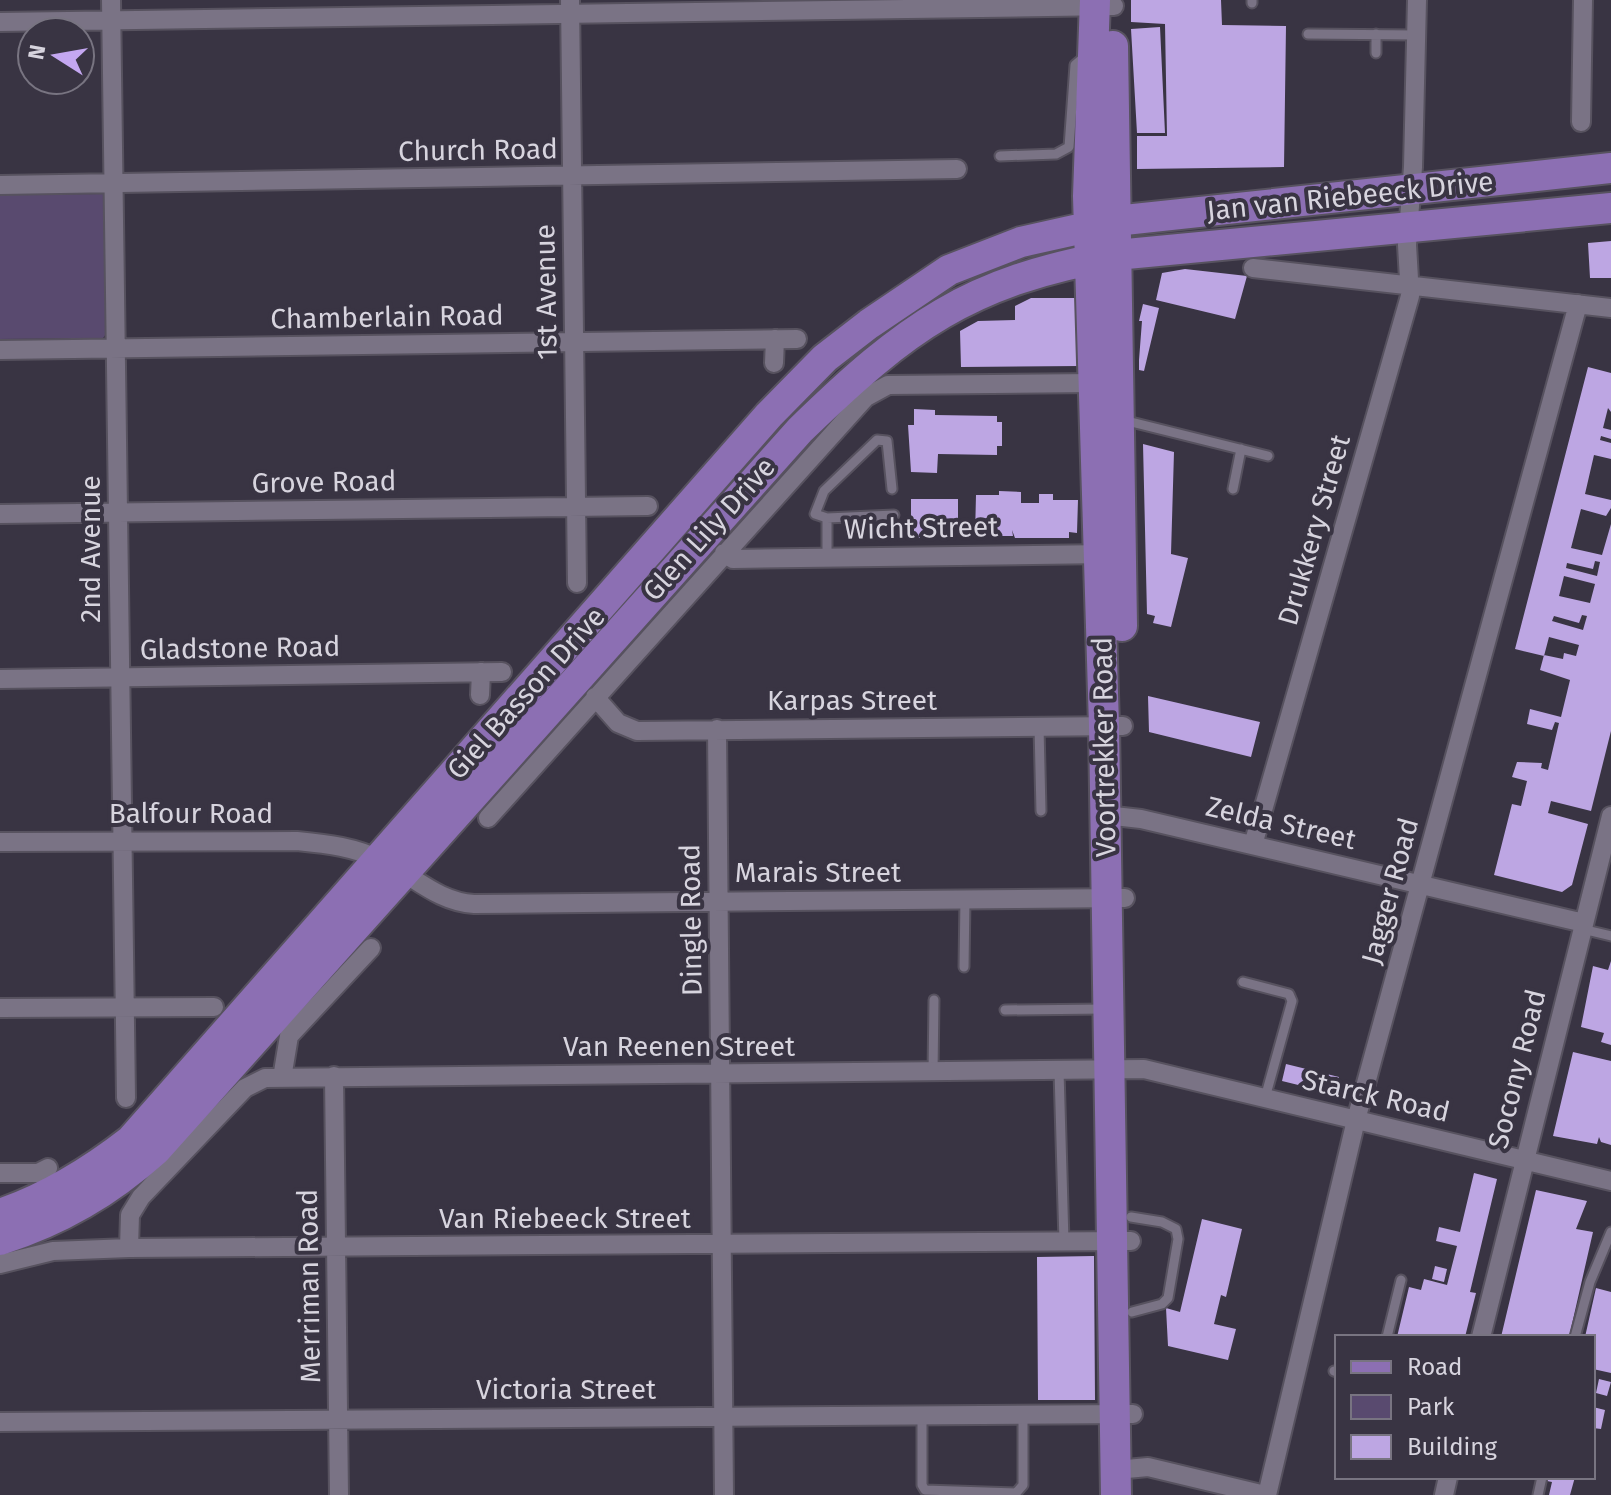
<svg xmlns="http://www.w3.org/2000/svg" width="1611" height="1495" viewBox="0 0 1611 1495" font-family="'Fira Sans',sans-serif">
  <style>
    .green { fill: #594a6f }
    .building { fill: #bda6e3; fill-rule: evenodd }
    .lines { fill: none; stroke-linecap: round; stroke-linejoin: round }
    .service-casing { stroke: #57525f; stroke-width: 13 }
    .minor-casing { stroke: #57525f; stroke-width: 22 }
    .primary-casing { stroke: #57525f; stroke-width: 34 }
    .service { stroke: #7a7385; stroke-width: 9 }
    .minor { stroke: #7a7385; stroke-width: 18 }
    .primary { stroke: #8c6fb3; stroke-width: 30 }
    .labels { text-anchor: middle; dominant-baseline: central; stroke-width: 8; stroke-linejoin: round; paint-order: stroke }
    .street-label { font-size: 28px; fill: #d7d4de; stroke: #393443 }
  </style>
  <rect width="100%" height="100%" fill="#393443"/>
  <!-- green -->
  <path class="green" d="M103 194 106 334 103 338 0 339V195Z"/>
  <!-- building -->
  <path class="building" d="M1131 0H1221L1222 25 1286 26 1284 167 1137 169V136H1167L1165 24 1131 22Z
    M1160 27 1165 133H1137L1131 29Z
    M1611 241V278H1590L1588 243Z
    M1185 269 1247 276 1235 319 1156 300 1162 273Z
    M1031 298H1076L1081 366 961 367 960 331 978 321 1015 320V306Z
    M1143 304 1159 308 1144 371 1139 370V360L1142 321H1139Z
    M1588 367 1611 373V412L1608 408 1603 428 1611 430V439L1601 436 1600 440 1611 443V459L1594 455 1585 494 1611 500V508L1606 516 1581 509 1571 548 1602 555 1611 524V731L1591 811 1551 801 1548 813 1588 824 1572 885 1562 892 1494 875 1512 804 1521 806 1527 781 1512 777 1517 762 1542 763 1541 768 1548 770 1559 723 1555 722 1552 730 1527 724 1530 709 1561 717 1570 680 1540 670 1544 655 1563 659 1564 653 1576 656 1579 645 1549 637 1544 656 1515 649ZM1595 561 1600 562 1597 576 1566 568 1567 563 1593 569ZM1564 576 1595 584 1590 603 1559 596ZM1582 615 1587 616 1583 630 1552 621 1554 616 1579 623Z
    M914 409 935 410V415L997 416V422H1002V446H997V455L938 454 937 473 911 472 908 425H914Z
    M1143 444 1174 452 1171 554 1188 558 1171 627 1153 623 1155 616 1147 614Z
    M999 491 1021 492V503H1039V494H1053V500H1078L1077 533 1069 532V538H1015L1012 530 1013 536H975L976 495H999Z
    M911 499H958V526H926L925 538H911Z
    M1148 696 1260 722 1251 757 1149 732Z
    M1611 961V1045L1601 1042 1604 1033 1581 1027 1593 966 1608 970Z
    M1573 1052 1611 1061V1145L1601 1142 1599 1137 1597 1144 1553 1136Z
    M1286 1064 1339 1077 1335 1094 1282 1081Z
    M1474 1173 1497 1179 1470 1292 1476 1293 1465 1337H1397L1409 1287 1421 1290 1424 1279 1447 1285 1457 1246 1436 1241 1439 1227 1460 1232Z
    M1536 1190 1587 1201 1576 1229 1593 1232 1569 1337H1501Z
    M1202 1219 1242 1229 1226 1297 1221 1295 1214 1324 1236 1329 1228 1360 1168 1346 1166 1308 1180 1312Z
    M1094 1256 1095 1400H1038L1037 1257Z
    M1435 1266 1447 1269 1444 1282 1432 1279Z
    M1596 1288 1611 1292V1373L1593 1369V1337H1585Z
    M1599 1379 1611 1382 1607 1396 1596 1393Z
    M1593 1407 1605 1410 1601 1429 1593 1428Z
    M1548 1477H1575L1570 1495H1549L1552 1482 1547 1481Z"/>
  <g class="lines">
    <!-- service casing -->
    <g class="service-casing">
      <path id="service" d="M1252 3V0
        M1308 34 1416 35
        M1376 53V34
        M1000 156 1056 154 1069 147 1075 65 1088 54
        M1123 420 1268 456
        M892 489 887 441 877 440 824 491 815 514 827 518 894 515
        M1233 489 1241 449
        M827 518V557
        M1039 727 1041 811
        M1582 929 1611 936
        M964 967 965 899
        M1243 982 1289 994 1292 1001 1265 1098
        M1005 1010 1104 1009
        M1059 1071 1064 1242
        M933 1072 934 1000
        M1131 1217 1162 1222 1176 1229 1178 1239 1168 1298 1162 1304 1132 1312
        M1387 1337 1401 1280
        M1575 1337 1590 1282 1611 1232
        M1334 1371 1337 1372
        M922 1415V1485L925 1490 1016 1493 1023 1485V1414
        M1538 1495 1542 1477"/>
    </g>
    <!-- minor casing -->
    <g class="minor-casing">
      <path id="minor" d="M111 0 126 1098
        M570 0 577 583
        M0 22 1114 6
        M1581 122 1583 0
        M0 185 957 169
        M1253 268 1611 308
        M0 350 797 339
        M774 363 775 339
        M0 514 648 506
        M724 553 733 559 1107 554
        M0 679 502 672
        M480 695 481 672
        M595 697 618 723 637 731 1123 726
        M717 729 724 1495
        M1105 815 1141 819 1584 923
        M488 818 866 397 888 385 1095 383
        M0 842 297 841C328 844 355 847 383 861 414 876 438 902 474 904L1125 898
        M1253 845 1410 296 1407 245 1413 167 1417 0
        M0 1008 214 1007
        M334 1076 339 1495
        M282 1078 289 1036 371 948
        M0 1173H38L48 1168
        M129 1248 130 1215 141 1197 245 1088 265 1078 1144 1069 1611 1181
        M0 1264 53 1251 129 1248 1131 1241
        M1481 1337 1611 816
        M0 1422 1133 1414
        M1116 1470 1148 1467 1265 1495
        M1267 1495 1356 1120 1578 304
        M1444 1495 1448 1477"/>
    </g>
    <!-- primary casing -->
    <g class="primary-casing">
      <path id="primary" d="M1095 0 1088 196 1104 726 1116 1495
        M1113 46 1122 626
        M0 1214C49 1197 90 1172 131 1140L769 415 825 358 869 324 949 270 1021 242 1115 221 1611 168
        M0 1240C60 1221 109 1192 156 1150L800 430C906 327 968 281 1116 255L1611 208"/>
    </g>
    <!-- service -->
    <use href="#service" class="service"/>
    <!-- minor -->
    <use href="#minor" class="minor"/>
    <!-- primary -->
    <use href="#primary" class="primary"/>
  </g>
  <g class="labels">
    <!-- street labels -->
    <g class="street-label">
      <text transform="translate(478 150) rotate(-1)">Church Road</text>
      <text transform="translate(1350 196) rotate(-6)">Jan van Riebeeck Drive</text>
      <text transform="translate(546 292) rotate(-91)">1st Avenue</text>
      <text transform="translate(387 317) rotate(-1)">Chamberlain Road</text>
      <text transform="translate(324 482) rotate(-1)">Grove Road</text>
      <text transform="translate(921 528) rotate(-1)">Wicht Street</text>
      <text transform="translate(709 529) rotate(-48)">Glen Lily Drive</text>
      <text transform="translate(1314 530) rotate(-74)">Drukkery Street</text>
      <text transform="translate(90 549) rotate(-90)">2nd Avenue</text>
      <text transform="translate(240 648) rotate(-1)">Gladstone Road</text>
      <text transform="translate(526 693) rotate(-48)">Giel Basson Drive</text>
      <text x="852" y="700">Karpas Street</text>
      <text transform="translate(1104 747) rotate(-91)">Voortrekker Road</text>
      <text x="191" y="813">Balfour Road</text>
      <text transform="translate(1281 823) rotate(13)">Zelda Street</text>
      <text x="818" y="872">Marais Street</text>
      <text transform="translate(1390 891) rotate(-75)">Jagger Road</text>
      <text transform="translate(691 920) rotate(-91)">Dingle Road</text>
      <text x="679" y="1046">Van Reenen Street</text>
      <text transform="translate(1517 1069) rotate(-76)">Socony Road</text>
      <text transform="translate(1376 1096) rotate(13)">Starck Road</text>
      <text x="565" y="1218">Van Riebeeck Street</text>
      <text transform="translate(309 1286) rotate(-91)">Merriman Road</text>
      <text x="566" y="1389">Victoria Street</text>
    </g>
  </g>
  <!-- legend -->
  <rect x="1335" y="1335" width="260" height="144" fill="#393443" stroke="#787481" stroke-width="2"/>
  <rect x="1351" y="1361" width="40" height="12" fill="#8c6fb3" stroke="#787481" stroke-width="2"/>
  <text x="1407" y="1375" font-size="24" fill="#d7d4de">Road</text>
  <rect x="1351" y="1395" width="40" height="24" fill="#594a6f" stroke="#787481" stroke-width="2"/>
  <text x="1407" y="1415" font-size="24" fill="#d7d4de">Park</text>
  <rect x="1351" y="1435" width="40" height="24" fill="#bda6e3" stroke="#787481" stroke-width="2"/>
  <text x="1407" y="1455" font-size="24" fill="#d7d4de">Building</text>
  <!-- north arrow -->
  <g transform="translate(56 56) rotate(281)"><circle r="38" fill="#393443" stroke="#787481" stroke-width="2"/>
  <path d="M0-6L14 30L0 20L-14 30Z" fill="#c4a7f1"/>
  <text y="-12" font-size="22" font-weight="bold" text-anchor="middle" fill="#d7d4de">N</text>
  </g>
</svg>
